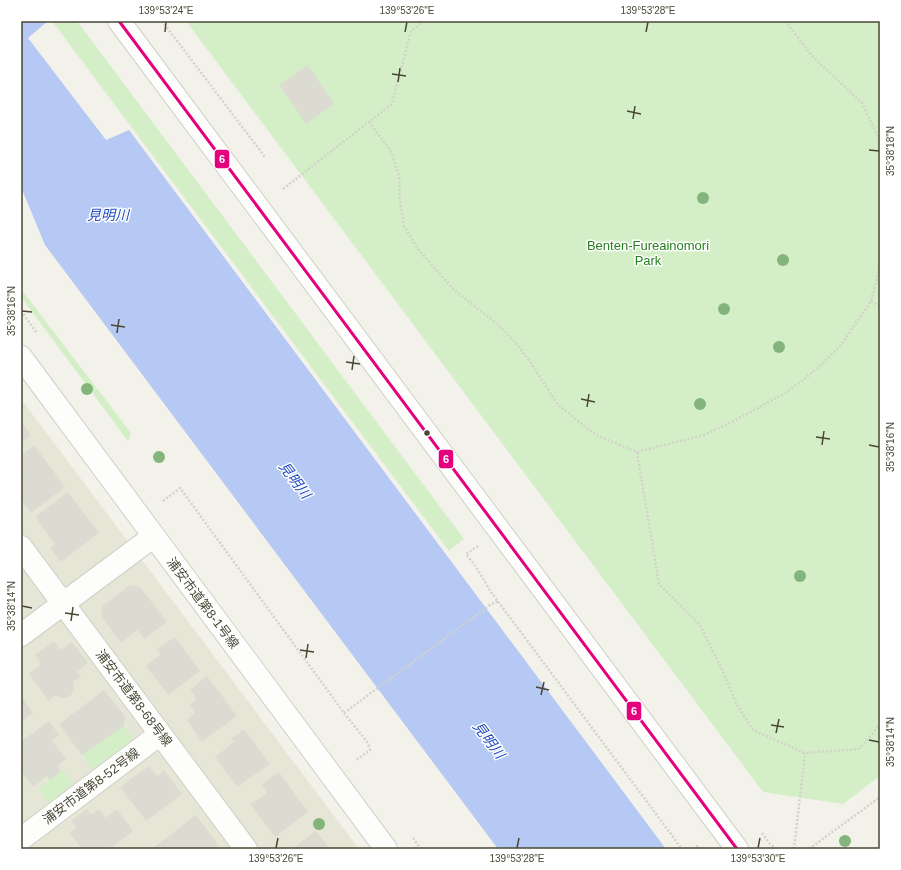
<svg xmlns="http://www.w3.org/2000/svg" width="901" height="870" viewBox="0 0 901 870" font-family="Helvetica,'Noto Sans JP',sans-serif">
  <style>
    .residential { fill: #e6e6d7 }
    .green { fill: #d4efc7 }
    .water { fill: #b6c8f4 }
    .building { fill: #dcdbd2 }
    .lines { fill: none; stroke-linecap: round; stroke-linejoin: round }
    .minor-casing { stroke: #d0d0c7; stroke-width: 24 }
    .tertiary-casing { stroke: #d0d0c7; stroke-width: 24 }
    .path { stroke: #d2d2ca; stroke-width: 2.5; stroke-dasharray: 2 2; stroke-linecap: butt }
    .minor { stroke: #fdfdfc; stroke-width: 22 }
    .tertiary { stroke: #fdfdfc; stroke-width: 22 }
    .bus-1-casing { stroke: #fff; stroke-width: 6 }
    .bus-1 { stroke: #e5007d; stroke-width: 3 }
    .tree { fill: #83b47b }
    .ticks { fill: none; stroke: #494735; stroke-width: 1.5 }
    .bus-dot { fill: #494735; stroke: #fff; stroke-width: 1.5 }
    .labels { text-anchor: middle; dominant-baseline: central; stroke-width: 3; stroke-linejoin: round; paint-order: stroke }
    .park-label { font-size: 13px; fill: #288121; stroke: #fff }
    .street-label { font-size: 13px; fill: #494735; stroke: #fff }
    .water-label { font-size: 14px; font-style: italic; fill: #224cc0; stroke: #fff }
    .line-badge { stroke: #fff; stroke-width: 1.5 }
    .badge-label { font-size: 11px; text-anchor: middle; font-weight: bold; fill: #fff }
    .neatline { fill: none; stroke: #494735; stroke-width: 1.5 }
    .ticks-label { font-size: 10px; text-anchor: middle; fill: #494735 }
  </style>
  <rect width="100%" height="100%" fill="#f2f2ea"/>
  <!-- residential -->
  <path class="residential" d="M21 399 359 849H21Z"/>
  <!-- green -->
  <path class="green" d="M52 21H77L464 539 449 551Z
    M186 21H880V776L843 804 763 792Z
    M21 289 131 433 128 441 21 297Z
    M124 726 134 740 93 769 82 755Z
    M63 770 73 784 48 804 38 789Z"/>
  <!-- water -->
  <path class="water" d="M21 21H48L28 38 106 140 129 130 666 849H498L45 245 21 187Z"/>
  <!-- building -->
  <path class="building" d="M308 65 334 104 306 124 279 85Z
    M21 422 31 435 21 443Z
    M34 445 65 487 31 513 21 499V480L23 478 21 476V455Z
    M68 492 99 533 61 562 50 548 55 544 35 517Z
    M130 585 140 587 167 622 144 639 137 630 121 643 101 616 102 606Z
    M175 637 200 671 168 695 146 666 161 654 157 649Z
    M54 641 61 650 72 642 88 663 77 672 81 677 73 682 74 688 72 694 67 698H61L56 695 49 701 29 674 41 664 35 655Z
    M207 676 237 716 202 742 187 720 195 713 189 705 197 699 190 690Z
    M104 690 125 716 124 726 82 755 59 724Z
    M21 696 33 713 21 722Z
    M49 721 59 735 52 741 66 759 57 766 61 771 50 780 47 776 33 787 21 771V747L23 746 21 742Z
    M244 729 270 764 237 787 215 757 234 742 231 739Z
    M149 766 157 776 164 770 182 794 146 821 120 787Z
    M279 772 308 812 275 837 250 804 267 793 261 785Z
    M87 809 91 815 99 809 106 818 117 809 133 831 109 849H82L69 833 76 828 71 821Z
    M196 815 219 846 215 849H154L153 848Z
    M316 831 330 849H292Z"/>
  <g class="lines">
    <!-- minor casing -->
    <g class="minor-casing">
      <path id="minor" d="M21 547 246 849
        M21 839 160 734"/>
    </g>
    <!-- tertiary casing -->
    <g class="tertiary-casing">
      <path id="tertiary" d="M119 21 737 849
        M21 357 386 849
        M21 635 154 536"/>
    </g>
    <!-- path -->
    <path class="path" d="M162 21 265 157
      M785 21 813 57 862 103 880 141
      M369 122 391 151 399 176 400 202 404 226 418 249 453 289 496 323 515 342 531 363 558 405 596 435 637 452 704 435 736 420 785 393 802 381 824 362 841 345 871 301 880 265
      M283 189 392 104 411 31 424 21
      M871 301 880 307
      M21 311 37 333
      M637 452 659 584 700 625 724 674 736 703 753 730 805 753 859 749 880 725
      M163 501 180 488 344 713 368 743 370 750 355 761
      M478 546 466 554 476 567 491 592 682 849
      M344 713 490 605 498 601
      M762 833 770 844 776 849
      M413 838 421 849
      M693 849 699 845
      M794 849 805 753
      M809 849 880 797"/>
    <!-- minor -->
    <use href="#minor" class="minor"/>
    <!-- tertiary -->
    <use href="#tertiary" class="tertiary"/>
    <!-- bus-1 casing -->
    <g class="bus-1-casing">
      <path id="bus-1" d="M119 21 737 849"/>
    </g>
    <!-- bus-1 -->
    <use href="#bus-1" class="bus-1"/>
  </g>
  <!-- trees -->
  <g class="tree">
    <circle cx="703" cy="198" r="6"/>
    <circle cx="783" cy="260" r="6"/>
    <circle cx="724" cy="309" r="6"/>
    <circle cx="779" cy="347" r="6"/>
    <circle cx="87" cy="389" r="6"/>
    <circle cx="700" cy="404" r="6"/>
    <circle cx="159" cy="457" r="6"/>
    <circle cx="800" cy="576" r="6"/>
    <circle cx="319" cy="824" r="6"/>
    <circle cx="845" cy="841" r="6"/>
  </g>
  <!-- ticks -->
  <path class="ticks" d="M165 32 166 22M405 32 407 22M646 32 648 22M392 74 406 76M398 82 400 68M627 111 641 114M633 119 635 106M869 150 879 151M22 311 32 312M111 325 125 327M117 333 119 319M346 362 360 364M352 370 354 356M581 399 595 402M587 407 589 394M816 437 830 439M822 445 824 431M869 445 879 447M22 606 32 608M65 613 79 615M71 621 73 607M300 650 314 652M306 658 308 644M536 687 549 690M541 695 544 682M771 725 784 727M776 733 779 719M869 740 879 742M276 848 278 838M517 848 519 838M758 848 760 838"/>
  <!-- markers -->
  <circle class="bus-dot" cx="427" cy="433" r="3.5"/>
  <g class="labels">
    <!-- park labels -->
    <g class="park-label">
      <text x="648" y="245">Benten-Fureainomori<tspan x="648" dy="15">Park</tspan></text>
    </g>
    <!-- street labels -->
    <g class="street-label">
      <text transform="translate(203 603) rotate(53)">浦安市道第8-1号線</text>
      <text transform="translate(134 698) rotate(53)">浦安市道第8-68号線</text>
      <text transform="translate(91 786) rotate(-37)">浦安市道第8-52号線</text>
    </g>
    <!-- water labels -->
    <g class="water-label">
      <text x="108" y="215">見明川</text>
      <text transform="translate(295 480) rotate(53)">見明川</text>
      <text transform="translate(489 740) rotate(53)">見明川</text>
    </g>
  </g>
  <g class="line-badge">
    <rect x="214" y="149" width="16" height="20" rx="4" fill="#e5007d"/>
    <rect x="438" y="449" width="16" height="20" rx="4" fill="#e5007d"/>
    <rect x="626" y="701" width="16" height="20" rx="4" fill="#e5007d"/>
  </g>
  <g class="badge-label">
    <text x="222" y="163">6</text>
    <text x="446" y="463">6</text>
    <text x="634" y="715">6</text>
  </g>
  <!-- border -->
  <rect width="901" height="870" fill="none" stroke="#ffffff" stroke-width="44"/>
  <rect x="22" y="22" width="857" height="826" class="neatline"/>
  <g class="ticks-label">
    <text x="166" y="14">139°53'24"E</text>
    <text x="407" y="14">139°53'26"E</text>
    <text x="648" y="14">139°53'28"E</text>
    <text transform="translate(890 151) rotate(-90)" y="4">35°38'18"N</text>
    <text transform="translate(11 311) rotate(-90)" y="4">35°38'16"N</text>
    <text transform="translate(890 447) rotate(-90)" y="4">35°38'16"N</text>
    <text transform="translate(11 606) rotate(-90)" y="4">35°38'14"N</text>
    <text transform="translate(890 742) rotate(-90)" y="4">35°38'14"N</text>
    <text x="276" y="862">139°53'26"E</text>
    <text x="517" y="862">139°53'28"E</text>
    <text x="758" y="862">139°53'30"E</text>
  </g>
</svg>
